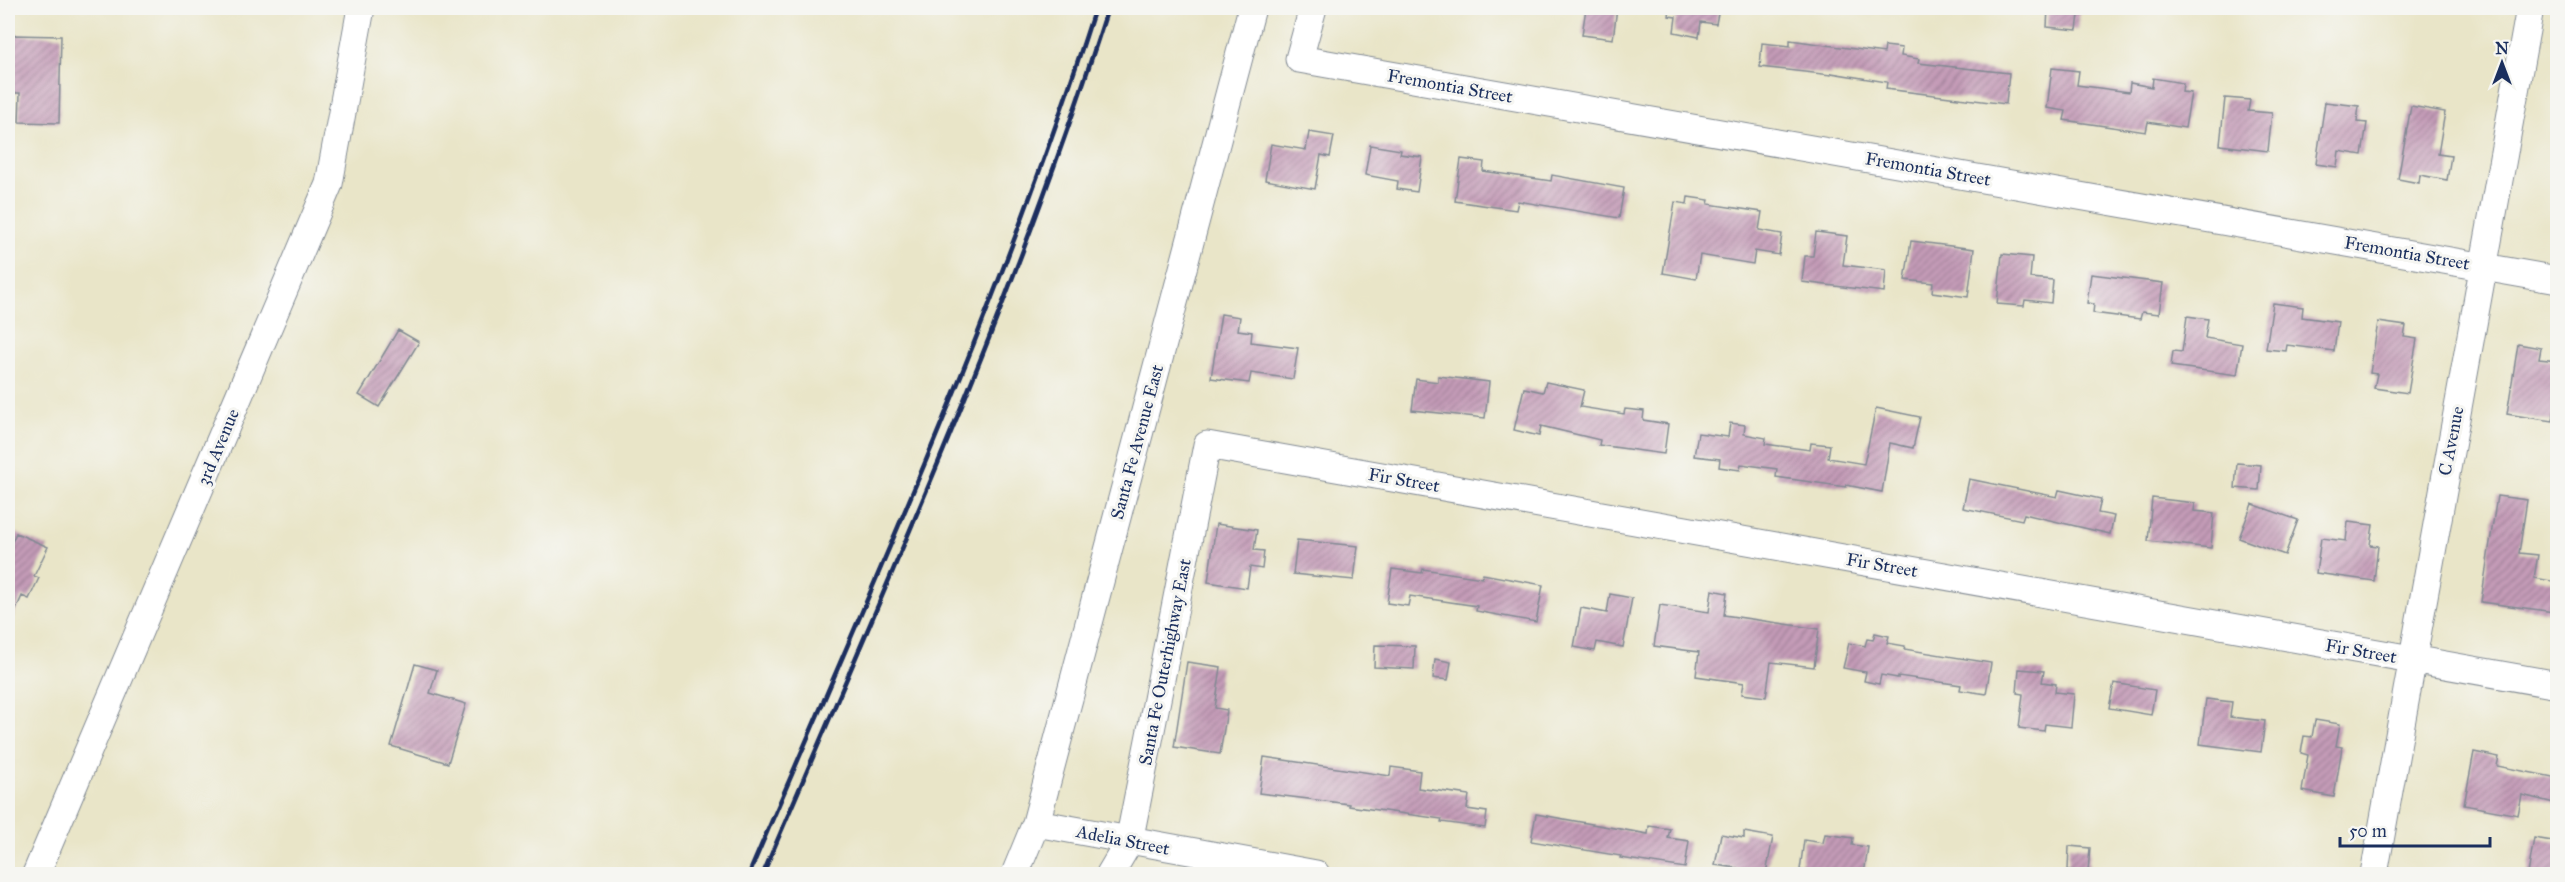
<svg xmlns="http://www.w3.org/2000/svg" width="2565" height="882" viewBox="0 0 2565 882" font-family="'IM FELL Great Primer',serif">
  <style>
    .building { fill: url(#building-hatch) }
    .lines { fill: none; stroke-linecap: round; stroke-linejoin: round }
    .minor-casing { stroke: #828a93; stroke-width: 29 }
    .minor { stroke: #fff; stroke-width: 27 }
    .rail { stroke: #1b2f5e; stroke-width: 4.5 }
    .labels { text-anchor: middle; dominant-baseline: central; stroke-width: 6; stroke-linejoin: round; paint-order: stroke }
    .street-label { font-size: 18px; fill: #1b2f5e; stroke: #f6f6f2 }
  </style>
  <defs>
    <pattern id="building-hatch" width="6" height="6" patternUnits="userSpaceOnUse" patternTransform="scale(1.5)"><rect width="6" height="6" fill="#c49bb7"/><path d="M-1 1l2-2M0 6l6-6M5 7l2-2" fill="none" stroke="#9e7f98"/></pattern>
  </defs>
  <rect width="100%" height="100%" fill="#f6f6f2"/>
  <filter id="ink" filterUnits="userSpaceOnUse"><feTurbulence type="fractalNoise" baseFrequency=".0167" numOctaves="2"/><feDisplacementMap in="SourceGraphic" scale="12" xChannelSelector="R" yChannelSelector="G"/><feConvolveMatrix kernelMatrix="1 2 1 2 8 2 1 2 1" color-interpolation-filters="sRGB"/></filter>
  <filter id="wash" filterUnits="userSpaceOnUse"><feTurbulence type="fractalNoise" baseFrequency=".008" numOctaves="4" result="noise"/><feDisplacementMap in="SourceGraphic" scale="24" xChannelSelector="R" yChannelSelector="G"/><feGaussianBlur stdDeviation="1.35" result="paint"/><feColorMatrix in="noise" values="0 0 0 0 0 0 0 0 0 0 0 0 0 0 0 0 0 1.4 0 .05"/><feComposite in="paint" operator="in"/></filter>
  <g filter="url(#wash)">
    <rect width="100%" height="100%" fill="#e9e5c8"/>
    <g id="blocks">
      <!-- building -->
      <path class="building" d="M1586 8H1617L1613 39 1582 35Z
        M1670 8H1719L1716 24 1701 22 1699 37 1674 32 1676 17 1669 16Z
        M2048 8H2080L2077 30 2047 27Z
        M11 35 61 36 59 123 19 122 20 93H9Z
        M1790 40 1884 53 1885 46 1902 48 1901 56 1919 59 1918 63 2009 73 2006 104 1886 89 1887 82 1831 73V75L1760 67 1762 43 1790 46Z
        M2052 68 2079 71 2077 85 2129 92 2130 83 2152 87 2153 78 2183 83 2182 92 2191 93 2185 128 2148 122 2146 132 2064 120 2066 111 2047 108Z
        M2225 98 2250 100 2248 111 2272 113 2268 151 2220 145Z
        M2325 102 2359 106 2357 122 2367 123 2362 155 2339 151 2337 167 2316 164Z
        M2411 106 2445 112 2438 154 2451 156 2447 180 2420 175 2419 183 2398 179Z
        M1309 132 1334 136 1330 157 1321 155 1315 189 1265 180 1271 144 1306 150Z
        M1370 145 1401 150 1400 154 1422 157 1417 192 1397 189 1398 181 1365 175Z
        M1461 159 1484 162 1483 171 1551 181 1552 175 1624 188 1619 218 1518 201 1516 210 1455 201Z
        M1688 197 1709 200 1708 204 1762 212 1759 230 1782 234 1779 255 1755 251 1753 264 1700 255 1696 279 1663 273 1675 202 1687 204Z
        M1816 232 1847 236 1843 265 1886 270 1884 292 1802 282 1805 256H1813Z
        M1911 241 1974 249 1968 297 1932 292 1933 283 1905 280Z
        M2002 254 2032 257 2030 278 2053 280 2051 303 2025 300 2024 306 1997 304Z
        M2091 274 2163 283 2159 314 2142 312 2140 319 2093 313 2094 304 2087 303Z
        M2273 303 2303 307 2302 317 2338 322 2334 351 2287 345 2286 351 2266 349Z
        M1221 314 1240 317 1238 330 1252 332 1251 342 1298 348 1293 379 1251 373 1249 383 1211 378Z
        M2187 316 2208 319 2205 338 2242 344 2237 375 2171 366 2173 351 2182 352Z
        M2378 322 2406 326 2404 337 2417 339 2408 393 2374 388 2377 374 2370 373Z
        M398 330 419 342 379 407 359 395Z
        M2518 344 2541 348 2539 359 2558 361V390L2553 421 2507 414Z
        M1438 376 1489 382 1485 418 1412 410 1416 379 1438 382Z
        M1546 382 1584 390 1580 407 1624 414 1625 409 1644 411 1643 420 1668 424 1664 454 1599 445 1600 440 1541 426 1539 436 1514 430 1524 388 1543 392Z
        M1876 408 1920 417 1913 448 1890 443 1882 492 1846 485V487L1776 477 1777 469 1741 464 1740 470 1719 467 1720 459 1694 456 1698 433 1728 437 1730 423 1745 425 1744 434 1766 438 1765 444 1810 450 1811 443 1830 445 1828 458 1864 464Z
        M2237 463 2261 465 2259 490 2235 488Z
        M1969 479 2057 497 2059 490 2101 499 2098 513 2114 516 2110 534 2024 514 2022 520 1963 508Z
        M2497 496 2527 500 2519 553 2538 555 2534 578 2558 582 2554 612 2481 602Z
        M2152 498 2195 503 2194 511 2214 513 2211 548 2148 541Z
        M2252 504 2298 520 2285 555 2239 538Z
        M2348 522 2373 525 2370 545 2378 546 2374 581 2316 573 2321 538 2346 541Z
        M1216 524 1257 530 1254 550 1264 551 1262 569 1250 567 1247 588 1208 582Z
        M16 533 48 547 34 576 39 578 29 599 22 596 8 628V551Z
        M1297 540 1358 546 1354 580 1293 574Z
        M1392 569 1422 573 1423 569 1482 578 1483 574 1543 585 1536 622 1476 611 1477 606 1410 596 1408 606 1387 603Z
        M1712 590 1727 593 1724 615 1819 629 1814 667 1771 662 1766 697 1742 694 1744 683 1696 676 1699 652 1654 646 1660 605 1709 612Z
        M1610 594 1632 598 1623 647 1597 642 1595 651 1574 647 1581 608 1607 613Z
        M1875 633 1889 636 1887 643 1905 646 1904 649 1991 663 1986 694 1960 690 1961 685 1898 676V678L1881 675 1879 684 1864 681 1866 672 1843 668 1849 643 1865 646 1867 639 1873 640Z
        M1375 645 1415 646 1414 669 1374 667Z
        M1435 659 1451 662 1448 680 1433 678Z
        M1187 662 1221 667 1215 708 1227 710 1220 754 1174 747Z
        M415 664 437 670 430 693 466 704 448 763 391 746Z
        M2019 669 2044 671 2042 682 2056 684 2055 692 2074 694 2071 727 2045 724 2044 731 2019 728 2023 694 2017 693Z
        M2114 683 2155 690 2151 715 2109 708Z
        M2206 699 2232 702 2230 717 2265 721 2261 752 2200 744Z
        M2315 720 2340 724 2336 746 2342 747 2334 797 2302 791 2308 755 2301 753 2304 736 2312 737Z
        M2474 752 2499 757 2497 766 2558 778V804L2522 795 2518 815 2464 805Z
        M1264 757 1390 776 1391 767 1420 771 1418 788 1469 795 1467 809 1487 812 1485 828 1441 822 1442 819 1349 806V804L1259 793Z
        M1536 814 1648 834 1649 826 1670 829 1668 838 1689 841 1685 868 1620 858 1621 856 1531 841Z
        M1744 832 1773 837 1766 874H1736L1737 868 1715 865 1721 834 1744 838Z
        M1825 834 1853 838 1852 845 1868 847 1864 874H1821L1800 870 1804 840 1823 843Z
        M2534 838 2558 842V874H2528Z
        M2069 846 2090 848 2088 872 2068 870Z"/>
    </g>
  </g>
  <g filter="url(#ink)">
    <use href="#blocks" fill-opacity="0" stroke="#828a93" stroke-width="1.5"/>
    <g class="lines">
      <!-- minor casing -->
      <g class="minor-casing">
        <path id="minor" d="M1313 8 1299 59 2558 280
          M1036 823 1316 874
          M36 874 329 184 361 8
          M1015 874 1036 823 1252 8
          M1110 874 1129 842 1207 445 2558 685
          M2374 874 2530 8"/>
      </g>
      <!-- minor -->
      <use href="#minor" class="minor"/>
      <!-- rail -->
      <path class="rail" d="M749 874C871 589 1001 304 1095 8
        M763 874C884 589 1014 304 1108 8"/>
    </g>
  </g>
  <g class="labels">
    <!-- street labels -->
    <g class="street-label">
      <text transform="translate(1450 86) rotate(10)">Fremontia Street</text>
      <text transform="translate(1928 169) rotate(10)">Fremontia Street</text>
      <text transform="translate(2407 253) rotate(10)">Fremontia Street</text>
      <text transform="translate(2451 441) rotate(-79)">C Avenue</text>
      <text transform="translate(1137 442) rotate(-75)">Santa Fe Avenue East</text>
      <text transform="translate(218 447) rotate(-67)">3rd Avenue</text>
      <text transform="translate(1404 480) rotate(10)">Fir Street</text>
      <text transform="translate(1882 565) rotate(10)">Fir Street</text>
      <text transform="translate(2361 651) rotate(10)">Fir Street</text>
      <text transform="translate(1165 662) rotate(-79)">Santa Fe Outerhighway East</text>
      <text transform="translate(1123 840) rotate(11)">Adelia Street</text>
    </g>
  </g>
  <!-- margin -->
  <rect width="2565" height="882" fill="none" stroke="#f6f6f2" stroke-width="30"/>
  <!-- north arrow -->
  <g transform="translate(2502 63)" stroke="#f6f6f2" stroke-width="4.5" paint-order="stroke">
  <path d="M0-4.5L10 22L0 15L-10 22Z" fill="#1b2f5e"/>
  <text y="-9" font-size="16" font-weight="bold" text-anchor="middle" fill="#1b2f5e">N</text>
  </g>
  <!-- scale -->
  <path d="M2340 837v9h150v-9" fill="none" stroke="#1b2f5e" stroke-width="3"/>
  <text x="2349" y="837" font-size="18" fill="#1b2f5e" stroke="#f6f6f2" stroke-width="4.5" paint-order="stroke">50 m</text>
</svg>
